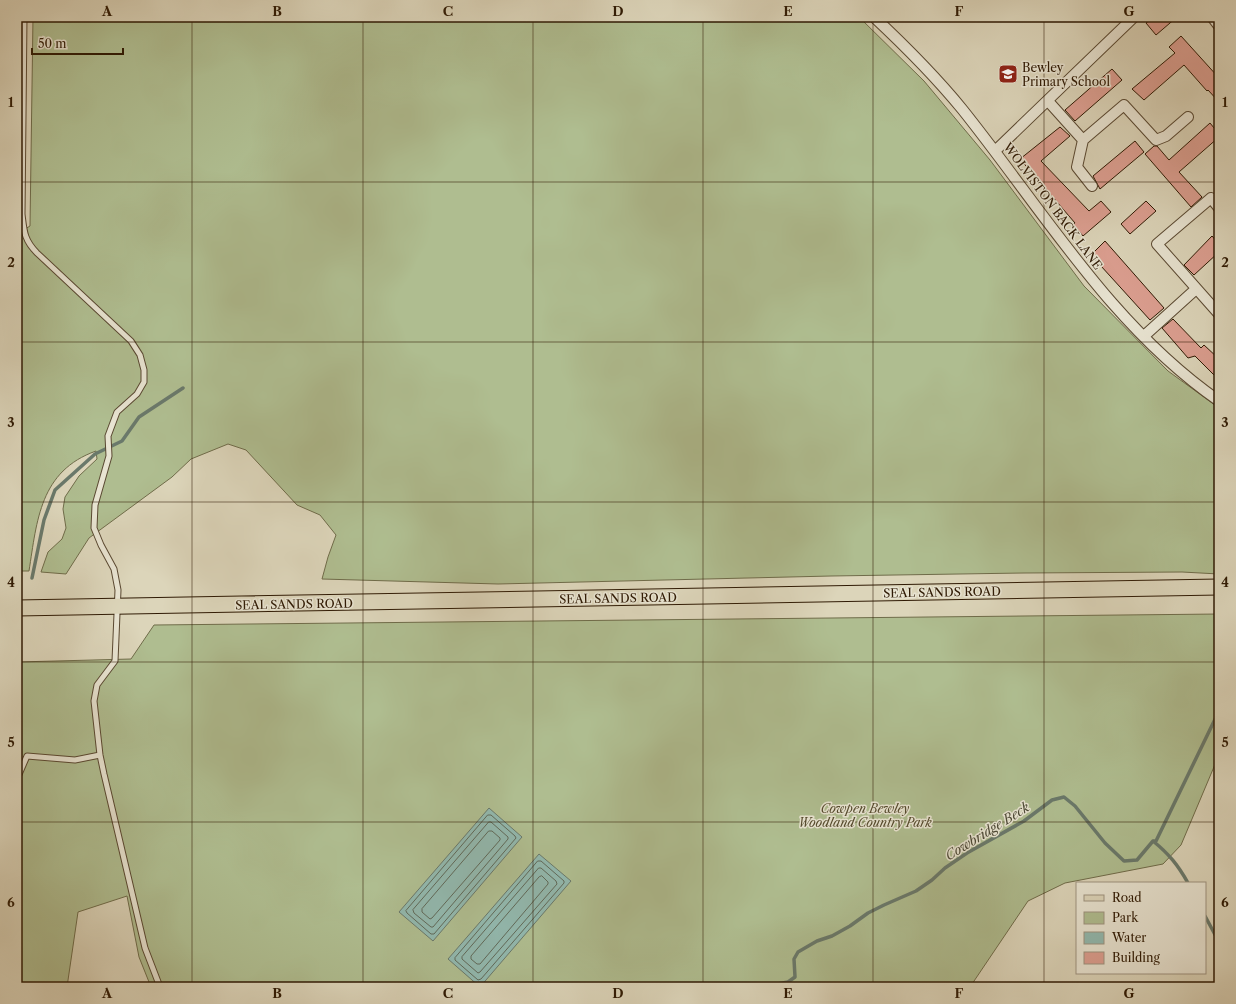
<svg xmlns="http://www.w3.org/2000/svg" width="1236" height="1004" viewBox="0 0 1236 1004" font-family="'Libre Caslon Text',serif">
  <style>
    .green { fill: #afbd90; stroke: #6f6c4a }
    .water { fill: #92b9af; stroke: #6a796b }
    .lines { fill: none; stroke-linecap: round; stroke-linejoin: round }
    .shore { stroke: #606a5a; stroke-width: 1 }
    .stream { stroke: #6a796b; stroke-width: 3.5 }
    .building { fill: #dc9f91; stroke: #2f1a04 }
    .service-casing { stroke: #5a4932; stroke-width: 7 }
    .minor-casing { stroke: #5a4932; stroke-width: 12 }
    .primary-casing { stroke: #2f1a04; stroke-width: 17 }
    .service { stroke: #e8e4d2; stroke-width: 5 }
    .minor { stroke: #e8e4d2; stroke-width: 10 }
    .primary { stroke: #dcd5ba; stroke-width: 15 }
    .grid { fill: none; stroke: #2f1a04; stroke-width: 1; stroke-opacity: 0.55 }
    .labels { text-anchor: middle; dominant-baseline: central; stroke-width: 3; stroke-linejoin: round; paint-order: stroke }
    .poi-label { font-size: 12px; fill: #2f1a04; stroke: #e8e4d2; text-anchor: start }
    .street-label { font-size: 12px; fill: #2f1a04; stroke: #e8e4d2 }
    .park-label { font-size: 12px; font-style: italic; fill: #554b2e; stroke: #e8e4d2 }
    .water-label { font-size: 13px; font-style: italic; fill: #4d4a37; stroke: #e8e4d2 }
    .neatline { fill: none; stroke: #2f1a04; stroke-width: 1.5 }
    .grid-label { font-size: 13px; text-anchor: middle; font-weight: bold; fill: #2f1a04 }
  </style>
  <rect width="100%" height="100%" fill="#dcd5ba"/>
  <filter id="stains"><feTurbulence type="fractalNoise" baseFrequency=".005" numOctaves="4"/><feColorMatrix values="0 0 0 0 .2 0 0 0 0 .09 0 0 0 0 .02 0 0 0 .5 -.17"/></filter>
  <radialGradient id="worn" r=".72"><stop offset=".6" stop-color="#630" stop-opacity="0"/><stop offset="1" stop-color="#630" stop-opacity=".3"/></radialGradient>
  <!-- green -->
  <path class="green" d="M33 17H859L924 81 990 160 1084 286 1168 371 1219 408V574L1182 572 1024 573 831 576 498 584 322 579 328 557 336 535 320 515 297 505 246 450 228 444 191 459 172 477 89 538 66 574 41 572 48 552 62 539 66 528 63 509 65 497 79 476 97 459 96 451C40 471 37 520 29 571H17V234L30 226Z
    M1219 614V755L1181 845 1163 864 1065 883 1028 901 970 987H151L139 957 127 896 78 912 67 987H17V662L131 659 154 625Z"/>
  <!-- water -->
  <path class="water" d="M489 808 522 837 433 941 399 912Z
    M539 854 571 881 480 987 448 959Z"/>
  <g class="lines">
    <!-- shore -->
    <path class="shore" d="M488 815H491L515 836 516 838 434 934H431L407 913 406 911Z
      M489 822H491L508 837V839L433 927H431L414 913 413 910Z
      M489 831H492L500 838V840L432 918 430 919 422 912V909Z
      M538 861H541L564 881V883L481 979 478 980 455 960V958Z
      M539 868H541L556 881 557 884 480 972 478 973 462 959V957Z
      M542 876 548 882V884L480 964H477L471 959V956L539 877Z"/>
    <!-- stream -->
    <path class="stream" d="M32 578 44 520 55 490 95 454 122 441 139 417 183 388
      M1153 841H1156L1219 711
      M1205 916 1219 942
      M761 987 788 982 795 977 794 959 798 952 817 941 832 936 850 926 868 913 884 905 916 891 932 880 945 868 967 853 1024 821 1052 800 1064 797 1075 806 1105 843 1124 861 1137 860 1153 841C1169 854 1178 865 1188 883"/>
  </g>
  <!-- building -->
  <path class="building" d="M1154 17H1177L1156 35 1146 23Z
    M1181 36 1219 78V102L1208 90 1207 91 1184 65 1144 100 1132 89 1175 53 1169 47Z
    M1112 69 1122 80 1075 121 1065 110Z
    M1210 123 1219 134V137L1179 172 1202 197 1191 207 1145 154 1154 146H1157L1169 160Z
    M1060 127 1070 136 1041 161 1089 211 1101 201 1111 212 1083 236 1073 224 1075 223 1020 159Z
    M1135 141 1144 152 1100 189 1093 176Z
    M1146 201 1156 211 1130 234 1121 224Z
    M1212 236 1219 244V252L1194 275 1184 265Z
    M1105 241 1164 308 1150 320 1091 255Z
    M1173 319 1201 348 1204 345 1219 359V380L1195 356 1188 358 1162 328Z"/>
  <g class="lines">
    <!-- service casing -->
    <g class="service-casing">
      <path id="service" d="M24 17 22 214C24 231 24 240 37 253L131 341 140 355 144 370V382L137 394 117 412 108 436 109 456 95 505 94 528 101 545 114 569 118 590 115 661 97 685 94 701 100 755 104 774 145 948 160 987
        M17 779 27 756 75 760 100 755"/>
    </g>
    <!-- minor casing -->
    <g class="minor-casing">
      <path id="minor" d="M874 17C905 46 935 76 962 109 1043 210 1111 326 1219 401
        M1212 17 1219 26
        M1048 101 1083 140
        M995 151 1134 17
        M1092 186 1077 167 1083 140 1124 105 1156 140 1166 136 1188 117
        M1219 208 1211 198 1157 244 1219 314
        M1144 336 1196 289"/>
    </g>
    <!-- primary casing -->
    <g class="primary-casing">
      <path id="primary" d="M17 608 1219 587"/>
    </g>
    <!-- service -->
    <use href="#service" class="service"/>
    <!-- minor -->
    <use href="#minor" class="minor"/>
    <!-- primary -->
    <use href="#primary" class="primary"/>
  </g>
  <!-- grid -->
  <path class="grid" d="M192 17V987M363 17V987M533 17V987M703 17V987M873 17V987M1044 17V987M17 182H1219M17 342H1219M17 502H1219M17 662H1219M17 822H1219"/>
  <!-- icons -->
  <defs>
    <g id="school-square" transform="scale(1)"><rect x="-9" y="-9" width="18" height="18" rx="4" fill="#8f2418" stroke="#e8e4d2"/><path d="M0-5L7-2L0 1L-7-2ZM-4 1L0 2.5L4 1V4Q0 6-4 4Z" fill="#fff"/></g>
  </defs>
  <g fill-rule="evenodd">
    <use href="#school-square" x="1008" y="74"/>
  </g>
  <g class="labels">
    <!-- poi labels -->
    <g class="poi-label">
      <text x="1022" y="67">Bewley<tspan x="1022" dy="14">Primary School</tspan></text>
    </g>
    <!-- street labels -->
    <g class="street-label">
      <text transform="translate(1053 206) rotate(53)">WOLVISTON BACK LANE</text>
      <text transform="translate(942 592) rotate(-1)">SEAL SANDS ROAD</text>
      <text transform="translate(618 598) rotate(-1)">SEAL SANDS ROAD</text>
      <text transform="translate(294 604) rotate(-1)">SEAL SANDS ROAD</text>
    </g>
    <!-- park labels -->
    <g class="park-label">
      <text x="865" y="808">Cowpen Bewley<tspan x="865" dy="14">Woodland Country Park</tspan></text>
    </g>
    <!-- water labels -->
    <g class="water-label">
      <text transform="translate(987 831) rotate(-32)">Cowbridge Beck</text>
    </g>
  </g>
  <!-- margin -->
  <rect width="1236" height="1004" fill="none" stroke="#dcd5ba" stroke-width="44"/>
  <!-- legend -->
  <rect x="1076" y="882" width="130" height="92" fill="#e8e4d2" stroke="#9e9380"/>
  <rect x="1084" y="895" width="20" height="6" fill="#dcd5ba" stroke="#9e9380"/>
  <text x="1112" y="902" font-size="12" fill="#2f1a04">Road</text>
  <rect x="1084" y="912" width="20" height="12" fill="#afbd90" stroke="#9e9380"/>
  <text x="1112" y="922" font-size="12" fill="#2f1a04">Park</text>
  <rect x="1084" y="932" width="20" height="12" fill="#92b9af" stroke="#9e9380"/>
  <text x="1112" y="942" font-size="12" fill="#2f1a04">Water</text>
  <rect x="1084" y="952" width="20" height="12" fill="#dc9f91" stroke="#9e9380"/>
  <text x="1112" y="962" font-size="12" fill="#2f1a04">Building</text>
  <!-- scale -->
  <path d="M32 48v6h91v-6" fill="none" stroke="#2f1a04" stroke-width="2"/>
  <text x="38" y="48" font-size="12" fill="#2f1a04" stroke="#e8e4d2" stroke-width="3" paint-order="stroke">50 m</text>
  <rect x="22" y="22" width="1192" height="960" class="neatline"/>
  <g class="grid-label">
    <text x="107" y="16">A</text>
    <text x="277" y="16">B</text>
    <text x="448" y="16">C</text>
    <text x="618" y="16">D</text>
    <text x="788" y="16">E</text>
    <text x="959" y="16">F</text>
    <text x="1129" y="16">G</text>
    <text x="11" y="107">1</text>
    <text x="1225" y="107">1</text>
    <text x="11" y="267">2</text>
    <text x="1225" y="267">2</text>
    <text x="11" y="427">3</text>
    <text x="1225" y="427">3</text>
    <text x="11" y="587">4</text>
    <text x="1225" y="587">4</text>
    <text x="11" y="747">5</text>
    <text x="1225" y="747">5</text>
    <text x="11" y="907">6</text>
    <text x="1225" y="907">6</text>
    <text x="107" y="998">A</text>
    <text x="277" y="998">B</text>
    <text x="448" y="998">C</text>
    <text x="618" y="998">D</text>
    <text x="788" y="998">E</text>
    <text x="959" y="998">F</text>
    <text x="1129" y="998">G</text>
  </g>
  <rect width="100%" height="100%" filter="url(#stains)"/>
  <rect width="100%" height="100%" fill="url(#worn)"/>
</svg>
